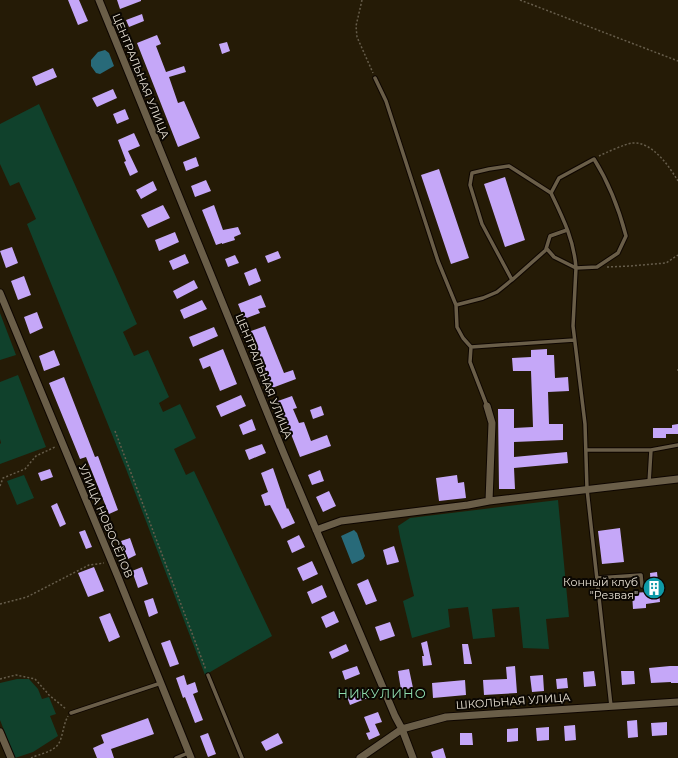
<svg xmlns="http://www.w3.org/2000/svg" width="678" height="758" viewBox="0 0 678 758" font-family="Montserrat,sans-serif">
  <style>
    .green { fill: #10412c }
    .water { fill: #286a79 }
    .building { fill: #c5a7f8 }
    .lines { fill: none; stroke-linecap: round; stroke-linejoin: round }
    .lane-casing { stroke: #0e0600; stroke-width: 5.5 }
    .street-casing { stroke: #0e0600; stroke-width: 9 }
    .path { stroke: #665d4b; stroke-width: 1.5; stroke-dasharray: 2 2; stroke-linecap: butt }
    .lane { stroke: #6a5e48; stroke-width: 3.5 }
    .street { stroke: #6a5e48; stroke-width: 7 }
    .labels { text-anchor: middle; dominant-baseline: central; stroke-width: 4; stroke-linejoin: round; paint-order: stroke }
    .street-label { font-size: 11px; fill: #e9e2d5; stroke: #0b0702 }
    .poi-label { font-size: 11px; fill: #e9e2d5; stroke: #0b0702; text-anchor: end }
    .quarter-label { font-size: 13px; letter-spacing: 1px; fill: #8fdcae; stroke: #0b0702 }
  </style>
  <rect width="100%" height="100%" fill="#251b06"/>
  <!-- green -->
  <path class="green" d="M39 104 137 324 123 332 134 356 148 350 169 397 159 403 163 412 180 404 196 438 174 449 186 475 194 471 272 636 205 675 126 469 27 224 36 219 19 182 10 186 0 164V124Z
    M0 313 16 355 0 360Z
    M18 375 46 447 0 464V444L1 443 0 439V382Z
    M24 475 34 498 17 505 7 481Z
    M558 500 569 617 546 619 549 649 523 648 519 607 492 609 495 637 473 639 468 607 448 609 450 627 412 638 403 601 414 596 400 537 398 526 410 518Z
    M17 679H29L38 689 42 699 49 697 56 714 50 716 58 736 33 752 15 758 0 720V683Z"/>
  <!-- water -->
  <path class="water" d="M105 50 109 53 114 66 100 74 96 73 91 66V60L98 52Z
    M354 530 357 533 365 556 363 559 352 564 341 536Z"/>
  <!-- building -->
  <path class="building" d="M68 0H79L88 21 78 25Z
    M117 0H141V1L120 9Z
    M142 14 144 21 129 27 126 20Z
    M157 35 161 44 156 46 166 72 184 66 186 72 169 77 178 103 184 101 200 138 178 147 137 43Z
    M227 42 230 51 222 54 219 44Z
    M53 68 57 77 36 86 32 77Z
    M113 89 117 98 97 107 92 98Z
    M125 109 129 119 117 124 113 114Z
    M134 133 140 146 128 151 138 172 130 176 124 162 126 161 118 140Z
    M196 157 199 166 186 171 183 162Z
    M439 169 469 258 451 264 421 175Z
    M505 177 525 240 505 247 484 184Z
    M206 180 211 191 195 197 191 186Z
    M153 181 157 190 141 199 136 190Z
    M163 205 170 218 148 228 141 215Z
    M214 205 223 230 238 227 241 234 234 237 235 240 222 244V243L216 245 202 210Z
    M175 232 179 242 159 251 155 240Z
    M12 247 18 263 6 268 0 251Z
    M278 251 281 258 268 263 265 256Z
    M185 254 189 263 173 270 169 261Z
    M235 255 239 263 228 267 225 259Z
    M256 268 261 281 249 286 244 273Z
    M24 276 31 295 18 300 11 281Z
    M194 280 198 288 177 299 173 291Z
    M261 295 266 307 258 309 260 313 244 319 238 304Z
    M202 300 207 309 184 319 180 310Z
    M37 312 43 328 30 334 24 317Z
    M265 326 284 373 293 370 296 379 272 388 251 331Z
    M214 327 218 336 193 347 189 337Z
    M223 349 237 384 220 391 210 366 203 369 199 359Z
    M547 349V355H554L555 378 568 377 569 391 548 392 549 424H563V440L514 442V457L567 452 568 463 514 468 515 489H499L498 409H514V428L533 427 531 371H513L512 358 531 357V350Z
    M54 350 60 365 44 371 39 356Z
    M64 377 95 457 98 456 118 510 109 514 86 457 80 459 49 383Z
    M241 395 246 406 221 417 216 406Z
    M292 396 297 408 293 409 299 423 304 422 311 441 327 435 331 446 300 457 278 401Z
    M321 406 324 415 313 419 310 410Z
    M252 419 256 430 243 435 239 425Z
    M678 424V434H666V438H653V428H672V425Z
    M262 444 266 453 249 460 245 450Z
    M273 468 287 509 288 508 295 523 282 529 270 505 265 506 261 495 268 492 261 473Z
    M50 469 53 477 41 481 38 473Z
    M320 470 324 481 312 485 308 475Z
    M457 475 458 483 464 482 466 498 439 501 436 478Z
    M329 491 336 506 323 512 316 497Z
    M57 503 66 524 60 527 51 506Z
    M620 528 624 562 602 564 598 531Z
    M85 530 92 547 86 549 79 532Z
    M299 535 305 547 292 553 287 541Z
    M130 538 136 555 128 559 121 541Z
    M394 546 399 562 387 565 383 550Z
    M312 561 318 574 303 581 297 568Z
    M94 567 104 591 88 597 78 573Z
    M142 567 148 584 138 588 132 571Z
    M657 572 660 602 646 604V608L633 609 632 593 647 592 646 588 651 587 650 573Z
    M368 579 377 601 366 605 357 584Z
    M322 585 327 597 312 604 307 592Z
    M153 598 158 613 149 617 144 601Z
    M334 611 339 622 326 628 321 617Z
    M110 613 120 637 109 642 99 617Z
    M390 622 395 636 380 641 375 627Z
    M170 640 179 664 170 667 161 643Z
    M427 641 432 665 423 666 422 656H424L421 643Z
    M346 644 349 651 332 659 329 652Z
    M462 644H468L472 664H464Z
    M357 666 360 674 345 680 342 671Z
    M515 666 517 693 484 695 483 680 507 679 506 667Z
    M670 666H678V683H671V682L651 683 649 668Z
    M409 669 413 688 401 690 398 671Z
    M594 671 596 686 584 687 583 672Z
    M621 671H634L635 684 622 685Z
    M184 675 187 685 195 682 198 692 193 694 203 720 195 723 185 697 183 698 176 678Z
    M543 675 544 691 532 692 530 676Z
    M567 678 568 688 557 689 556 679Z
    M465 680 466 695 433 698 432 683Z
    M367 689 370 697 350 705 347 697Z
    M378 712 382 722 375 724 380 735 369 740 366 733 370 732 364 717Z
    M148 718 154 734 111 749 114 758H97L93 748 104 743 101 735Z
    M637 720 638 737 628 738 627 721Z
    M667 722V735L652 736 651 723Z
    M575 725 576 740 565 741 564 726Z
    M549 727V740L537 741 536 728Z
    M518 728V741L507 742V729Z
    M208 733 216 754 208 757 200 736Z
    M278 733 283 743 266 751 261 742Z
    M460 733H472L473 745H460Z
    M443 748 446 758H433L431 752Z"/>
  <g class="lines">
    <!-- lane casing -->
    <g class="lane-casing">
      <path id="lane" d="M375 78 386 101 438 261 456 305 457 327 463 338 471 347 470 362 487 406
        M551 193C563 218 574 240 576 268L597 267 618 253 626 236C619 209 609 183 594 159L559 178 551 193 509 166 489 169 472 173 470 185 482 224 512 280 547 249 554 257 576 268 573 326 585 424 587 489 611 706
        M546 249 550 236 567 230
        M456 305 483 298 497 292 513 279
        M471 347 574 340
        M587 450H651L678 445
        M649 483 651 450
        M597 578 641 575 642 586
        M208 675 242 758
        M71 713 161 683
        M176 758 188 753"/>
    </g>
    <!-- street casing -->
    <g class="street-casing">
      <path id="street" d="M99 0 284 454 395 716 402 729 413 758
        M0 293 118 577 191 758
        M487 406 492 423 489 501
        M316 530 341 521 468 505 489 501 678 479
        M0 732 11 758
        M360 758 402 729 446 717 678 702"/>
    </g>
    <!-- path -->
    <path class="path" d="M362 0 356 26 357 37 373 73
      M520 0 678 61
      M599 156C605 153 625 144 632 143 652 141 669 166 678 181
      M607 267 630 266 666 263 678 255
      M677 370H678
      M115 431 206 670
      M0 486 3 478 25 469 36 456 55 447
      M0 604 27 597 89 565 104 563
      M0 679 16 675 35 679 49 695 66 709
      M31 758C39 754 54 752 59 743 63 736 63 725 68 716"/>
    <!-- lane -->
    <use href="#lane" class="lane"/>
    <!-- street -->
    <use href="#street" class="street"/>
  </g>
  <!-- icons -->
  <defs>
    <g id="building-disc" transform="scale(1.15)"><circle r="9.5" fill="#0f9aa8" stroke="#0b0702"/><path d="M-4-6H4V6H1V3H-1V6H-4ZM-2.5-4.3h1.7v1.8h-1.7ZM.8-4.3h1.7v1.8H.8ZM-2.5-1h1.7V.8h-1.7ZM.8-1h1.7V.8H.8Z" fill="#fff"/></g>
  </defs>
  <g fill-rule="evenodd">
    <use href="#building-disc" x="654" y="588"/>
  </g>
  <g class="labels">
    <!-- street labels -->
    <g class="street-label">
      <text transform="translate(141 76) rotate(68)">ЦЕНТРАЛЬНАЯ УЛИЦА</text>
      <text transform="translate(264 376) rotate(68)">ЦЕНТРАЛЬНАЯ УЛИЦА</text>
      <text transform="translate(106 521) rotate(67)">УЛИЦА НОВОСЁЛОВ</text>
      <text transform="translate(513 701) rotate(-4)">ШКОЛЬНАЯ УЛИЦА</text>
    </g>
    <!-- poi labels -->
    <g class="poi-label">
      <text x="638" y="582">Конный клуб<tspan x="638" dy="13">"Резвая"</tspan></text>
    </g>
    <!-- quarter labels -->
    <g class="quarter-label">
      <text x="382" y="693">НИКУЛИНО</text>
    </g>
  </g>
</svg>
